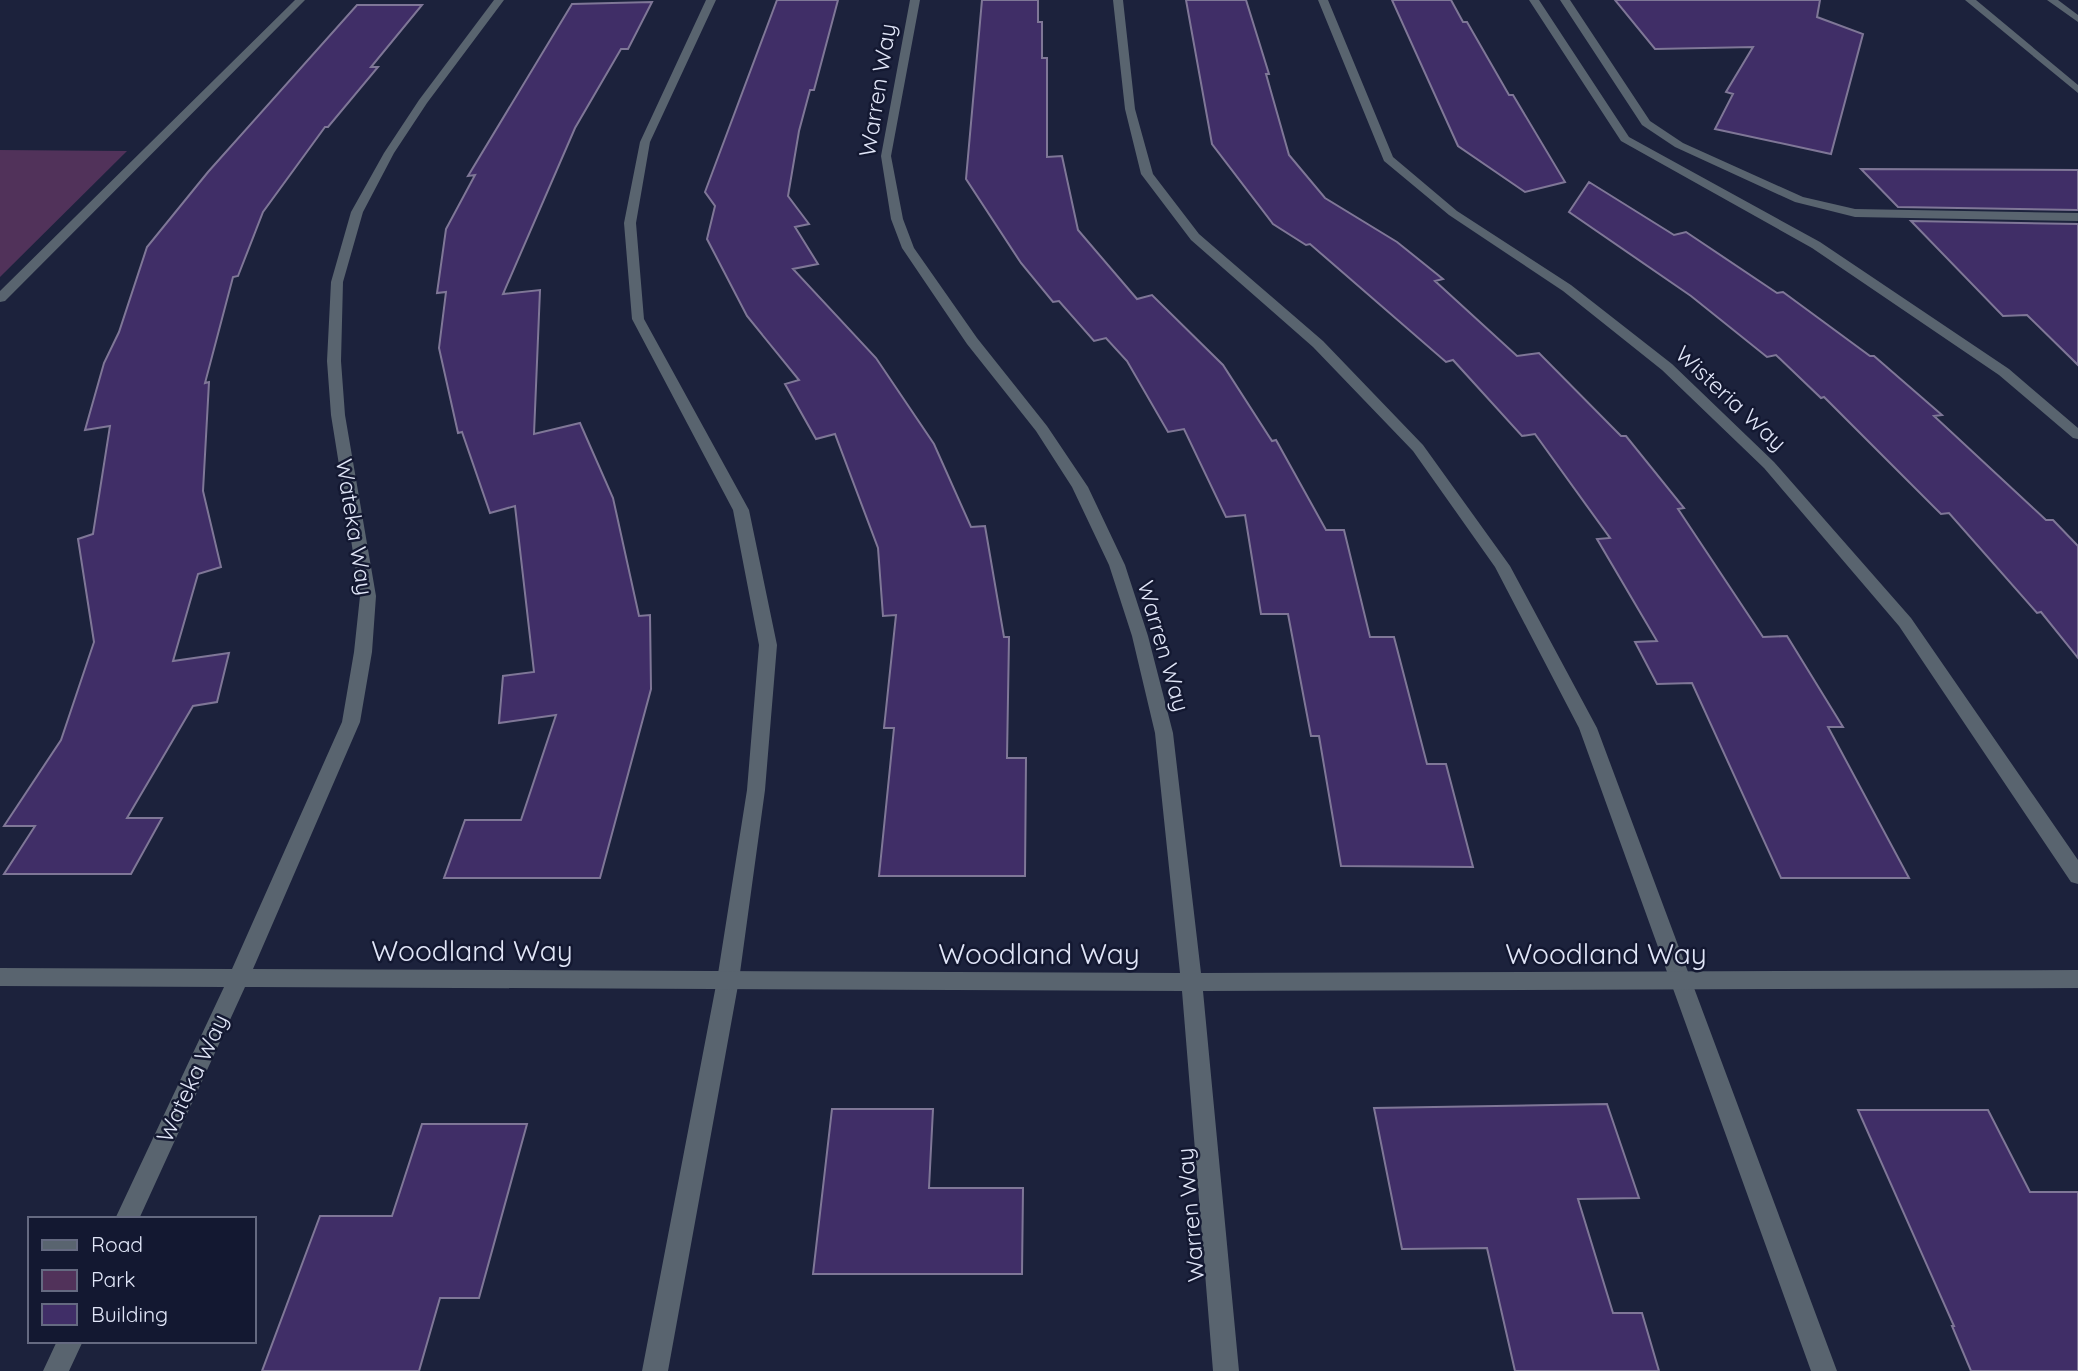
<svg xmlns="http://www.w3.org/2000/svg" width="2078" height="1371" viewBox="0 0 2078 1371" font-family="Quicksand,sans-serif">
  <style>
    .green { fill: #51325a }
    .building { fill: #402e67; stroke: #7f7797; stroke-width: 2 }
    .lines { fill: none; stroke-linecap: round; stroke-linejoin: round }
    .service { fill: #59646f; fill-rule: evenodd }
    .minor { fill: #59646f; fill-rule: evenodd }
    .labels { text-anchor: middle; dominant-baseline: central; stroke-width: 5; stroke-linejoin: round; paint-order: stroke }
    .street-label { font-size: 23px; fill: #e1e6f8; stroke: #131831 }
    .near-street-label { font-size: 28px; fill: #e1e6f8; stroke: #131831 }
  </style>
  <rect width="100%" height="100%" fill="#1c223c"/>
  <!-- green -->
  <path class="green" d="M0 150 127 151 0 277Z"/>
  <!-- building -->
  <path class="building" d="M777 0H838L814 90H810L799 131 788 196 809 224 795 227 818 264 793 269 876 358 934 444 971 527 985 526 1004 637H1009L1007 758H1026L1025 876H879L894 728H884L896 615 883 616 878 548 835 434 816 439 785 384 799 380 747 316 707 239 715 206 705 192Z
    M982 0H1038V22H1042V58H1047V157L1062 156 1078 230 1137 299 1152 295 1223 365 1272 441 1276 440 1326 530H1344L1370 637H1394L1427 764H1446L1473 867 1341 866 1319 736H1311L1288 614H1261L1245 515 1226 517 1184 429 1168 432 1127 361 1106 338 1094 341 1059 301 1053 302 1021 263 966 179Z
    M1186 0H1246L1269 74H1266L1289 155 1325 198 1397 242 1443 279 1435 281 1517 356 1539 353 1621 436H1626L1684 508 1678 509 1763 637 1787 636 1843 727H1828L1909 878H1781L1692 683 1657 684 1635 642 1657 641 1597 539 1610 538 1535 434 1522 436 1453 360 1446 362 1310 244 1306 245 1273 224 1212 144Z
    M1392 0H1451L1463 22H1467L1509 95H1513L1565 182 1525 192 1458 146Z
    M1615 0H1820L1817 17 1863 34 1831 154 1715 129 1733 94 1726 92 1753 47 1655 49Z
    M652 2 628 49H621L575 128 503 294 540 290 534 434 580 423 613 498 639 616 650 615 651 689 600 878H444L465 820H521L556 715 499 723 503 676 534 672 515 506 490 513 462 432 458 433 439 348 446 292 437 293 446 229 475 175 468 176 572 4Z
    M357 5H422L371 67H378L328 127H325L263 212 238 276 233 277 205 383 209 382 203 491 221 567 198 574 173 661 229 653 217 702 193 706 127 818H162L131 874H4L35 826H4L61 740 94 642 78 539 93 534 110 426 85 430 104 363 119 332 147 247 208 172Z
    M1861 169 2078 170V210L1898 207Z
    M1589 182 1674 235 1686 232 1777 293 1783 292 1870 356H1874L1942 415 1934 416 2046 520H2053L2078 546V658L2041 612 2037 613 1949 513 1941 514 1824 397 1821 398 1776 355 1767 357 1691 296 1569 212Z
    M1911 221 2078 224V365L2027 315 2003 316Z
    M1607 1104 1639 1198 1578 1199 1613 1313H1642L1659 1371H1515L1487 1248 1402 1249 1374 1108Z
    M832 1109H933L929 1188H1023L1022 1274H813Z
    M1858 1110H1988L2030 1192H2078V1371H1971L1952 1326H1954Z
    M422 1124H527L479 1298H440L419 1371H262L320 1216H392Z"/>
  <g class="lines">
    <!-- service -->
    <path class="service" d="M295 0H305L5 301 0 302V291Z
      M706 0H716L650 142 636 223 644 319 749 510 777 645 765 790 739 980 668 1371H642L717 980 747 790 759 645 733 510 632 319 624 223 640 142Z
      M1113 0H1123L1135 109 1153 174 1199 234 1323 341 1423 445 1510 566 1597 728 1837 1371H1811L1579 728 1495 567 1413 451 1313 347 1191 240 1141 174 1125 109Z
      M1529 0H1539L1629 137 1820 242 2009 369 2078 428V439L2073 438 1999 375 1812 248 1621 141Z
      M1560 0H1570L1650 121 1683 143 1803 197 1855 209 2078 213V221L1855 217 1795 202 1675 147 1642 125Z
      M1965 0H1976L2078 85V93Z
      M2047 0H2058L2078 15V22Z"/>
    <!-- minor -->
    <path class="minor" d="M494 0H504L427 103 394 153 363 212 343 282 341 361 345 415 376 596 372 652 360 722 253 969 1180 973 1155 733 1132 636 1109 565 1072 487 1036 431 967 344 902 248 891 219 881 156 910 0H920L891 156 903 219 914 248 977 338 1047 426 1088 487 1125 565 1148 636 1173 733 1201 973 2078 970V988L1203 991 1239 1371H1213L1182 991 245 987 139 1219H115L224 987 0 986V968L232 969 342 722 354 652 360 596 331 415 327 361 331 282 351 212 384 153 419 100Z
      M1318 0H1328L1393 157 1457 211 1571 285 1672 364 1774 462 1911 618 2078 860V884L2071 882 1899 626 1764 468 1662 370 1563 291 1449 215 1384 161Z
      M57 1341H83L69 1371H43Z"/>
  </g>
  <g class="labels">
    <!-- street labels -->
    <g class="street-label">
      <text transform="translate(877 90) rotate(-81)">Warren Way</text>
      <text transform="translate(1731 398) rotate(43)">Wisteria Way</text>
      <text transform="translate(355 527) rotate(81)">Wateka Way</text>
      <text transform="translate(1164 646) rotate(74)">Warren Way</text>
      <text transform="translate(192 1078) rotate(-65)">Wateka Way</text>
      <text transform="translate(1190 1215) rotate(-95)">Warren Way</text>
    </g>
    <!-- near-street labels -->
    <g class="near-street-label">
      <text x="472" y="950">Woodland Way</text>
      <text x="1039" y="953">Woodland Way</text>
      <text x="1606" y="953">Woodland Way</text>
    </g>
  </g>
  <!-- legend -->
  <rect x="28" y="1217" width="228" height="126" fill="#131831" stroke="#656a81" stroke-width="2"/>
  <rect x="42" y="1240" width="35" height="10" fill="#59646f" stroke="#656a81" stroke-width="2"/>
  <text x="91" y="1252" font-size="21" fill="#e1e6f8">Road</text>
  <rect x="42" y="1270" width="35" height="21" fill="#51325a" stroke="#656a81" stroke-width="2"/>
  <text x="91" y="1287" font-size="21" fill="#e1e6f8">Park</text>
  <rect x="42" y="1304" width="35" height="21" fill="#402e67" stroke="#656a81" stroke-width="2"/>
  <text x="91" y="1322" font-size="21" fill="#e1e6f8">Building</text>
</svg>
